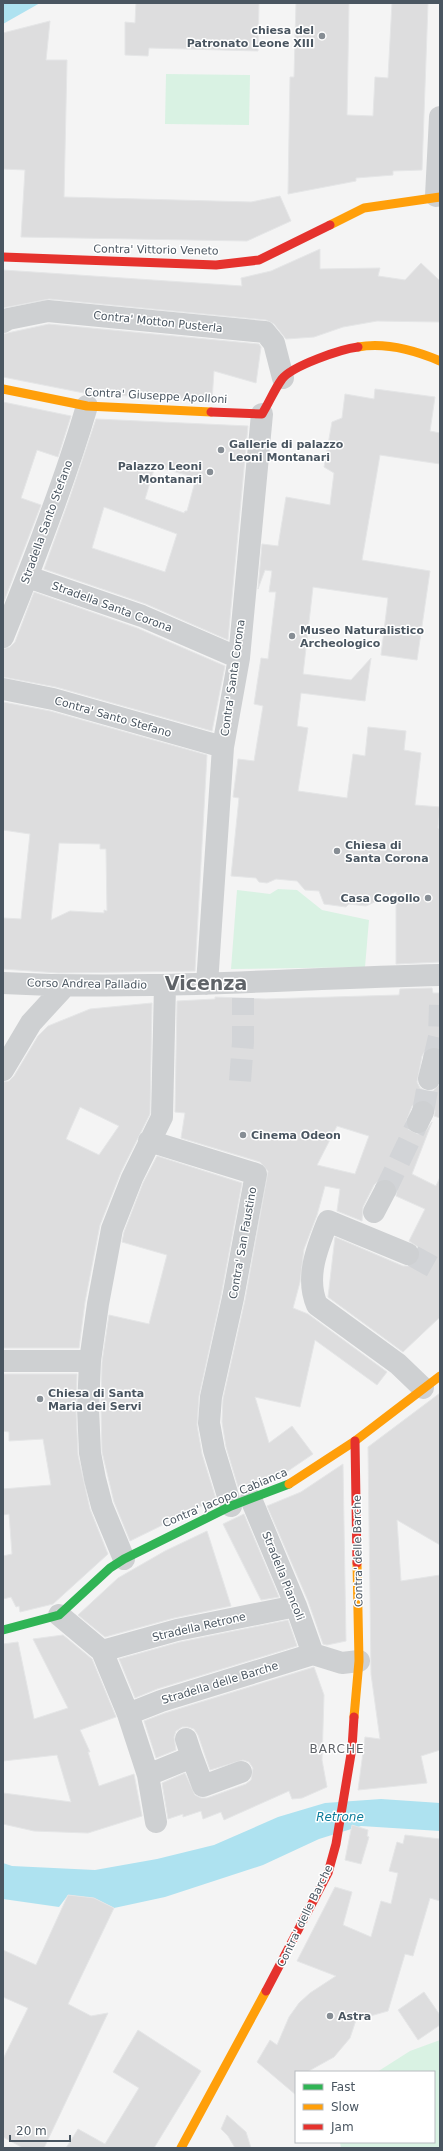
<svg xmlns="http://www.w3.org/2000/svg" width="443" height="2151" viewBox="0 0 443 2151" font-family="'DejaVu Sans',sans-serif">
  <style>
    .green { fill: #d9f2e3 }
    .water { fill: #aee2f0 }
    .building { fill: #ddddde; stroke: #e5e6e7; fill-rule: evenodd }
    .lines { fill: none; stroke-linecap: round; stroke-linejoin: round }
    .street-tunnel { stroke: #d2d4d7; stroke-width: 22; stroke-dasharray: 22 11; stroke-linecap: butt }
    .street { stroke: #ced0d2; stroke-width: 22 }
    .fast { stroke: #30b455; stroke-width: 9 }
    .slow { stroke: #ff9f0a; stroke-width: 9 }
    .jam { stroke: #e5322d; stroke-width: 9 }
    .poi-dot { fill: #868d94; stroke: #fff; stroke-width: 1.5 }
    .labels { text-anchor: middle; dominant-baseline: central; stroke-width: 3; stroke-linejoin: round; paint-order: stroke }
    .poi-label { font-size: 11px; font-weight: bold; fill: #4a5661; stroke: #fff; text-anchor: start }
    .street-label { font-size: 11px; fill: #4a5661; stroke: #fff }
    .neighbourhood-label { font-size: 12px; letter-spacing: 1px; fill: #5f6368; stroke: #fff }
    .water-label { font-size: 12px; font-style: italic; fill: #0c7c9b; stroke: #fff }
    .town-label { font-size: 19px; font-weight: bold; fill: #5f6368; stroke: #fff }
  </style>
  <rect width="100%" height="100%" fill="#f4f4f4"/>
  <!-- green -->
  <path class="green" d="M166 74 250 75 249 125 165 124Z
    M278 889 297 890 322 910 369 920 365 967 231 969 237 890 270 894Z
    M440 2040V2148H341L340 2142H434V2072H377L410 2051Z"/>
  <!-- water -->
  <path class="water" d="M3 3H40L3 24Z
    M381 1799 440 1803V1831L361 1826 319 1839 263 1865 165 1897 114 1908 94 1898 68 1895 59 1907 3 1899V1863L12 1866 95 1870 157 1859 214 1845 278 1817 325 1803Z"/>
  <!-- building -->
  <path class="building" d="M136 3H259L258 51 149 48 148 56 125 55V22L135 23Z
    M296 3H349L347 115 373 116 375 77 388 78 392 3H428L422 170 393 171V175L356 178V181L288 194 290 77H294Z
    M50 21 46 60H67L64 197 251 202 280 196 291 221 247 241 21 237 25 170 3 169V33Z
    M320 249V269L380 268 378 276 405 280 421 263 440 281V322L377 321 343 327 314 337 286 339 274 324 266 320 49 299 3 308V270L242 286 241 278 271 271Z
    M49 324 259 344 261 347 256 383 214 371 212 400 89 394 3 377V334Z
    M375 389 435 397 430 431 440 433V464L380 455 362 560 430 571 417 660 381 655 388 598 313 587 303 674 351 680 371 658 365 701 301 693 297 726 308 728 298 791 347 798 353 754 365 756 368 727 406 731 404 750 421 753 415 805 440 807 438 828 440 829V962L396 964V892L366 906 349 904 346 907 324 904 319 891 305 890 297 881 276 879 267 883 259 882 256 878 231 876 239 798 233 797 238 759 254 761 263 706 254 704 261 658 268 659 276 592H269L272 571 265 570 258 589 262 544 278 546 286 497 330 505 334 473 324 467 332 422 342 418 345 394 374 399Z
    M3 402 71 416 58 457 37 450 21 498 41 505 3 604Z
    M96 419 248 426 228 640 146 604 44 569 70 497ZM155 466 196 478 187 511H185L184 513 145 499ZM104 507 177 534 165 572 92 548Z
    M34 592 137 628 225 666 212 731 56 687 3 677V649L10 647 15 642Z
    M3 702 50 711 207 755 195 971 58 973 3 969V918L21 919 30 834 3 830ZM59 843 100 844V849H106L107 911 104 910V913L70 911 51 920Z
    M432 988 433 993H440V1048L431 1047 425 1051 422 1056 417 1082 420 1088 426 1091H433L440 1084V1118L434 1116 435 1111 433 1105 428 1101 422 1100 412 1106 406 1122 408 1129 418 1134 425 1132 432 1122 412 1174 436 1186 440 1177V1317L403 1352 328 1297 335 1237 403 1266H410L416 1264 420 1258 418 1247 409 1241 425 1209 396 1196 397 1190 395 1184 390 1180 384 1179 378 1181 374 1185 363 1207 362 1221 337 1211 340 1189 325 1186 317 1215 304 1249 300 1282 293 1308 308 1314 387 1372 377 1385 315 1340 300 1407 255 1397 269 1443 292 1426 313 1454 288 1471 239 1490 226 1447 222 1422 223 1399 245 1300 268 1171 260 1162 181 1138 185 1113 175 1112 177 1001 215 999V997L266 999 399 995 400 989ZM337 1126 369 1136 355 1174 317 1165Z
    M152 1003 150 1114 121 1172 100 1225 85 1302 79 1348H3V1082L9 1081 14 1076 38 1036 48 1026 90 1009ZM80 1107 119 1126 99 1155 66 1139Z
    M157 1156 242 1183 221 1296 199 1396 197 1425 202 1454 216 1499 130 1541 114 1502 102 1452 101 1408 102 1362 109 1315 149 1324 167 1255 122 1242 124 1232 143 1183Z
    M3 1374H77L76 1409 78 1455 90 1509 108 1554 53 1604 20 1612 19 1606 16 1607 11 1597 3 1599V1556L12 1554 9 1514 3 1515V1489L51 1485 43 1439 9 1441V1432L3 1431Z
    M440 1393V1545L397 1520 401 1581 440 1575V1750L421 1756 427 1783 358 1790 365 1737 380 1739 371 1674 368 1447Z
    M343 1464 346 1641 327 1645 323 1644 308 1601 267 1506 301 1492Z
    M244 1514 279 1597 261 1600 223 1524Z
    M207 1531 231 1606 174 1618 105 1637 78 1615 118 1578 165 1551Z
    M288 1620 297 1646 157 1689 135 1698 119 1659 180 1642Z
    M63 1635 92 1659 116 1717 80 1730 90 1752H88L99 1786 134 1774 142 1816 88 1833 34 1831 3 1824V1793L71 1802 57 1755 3 1761V1644L18 1642 34 1719 68 1708 33 1639Z
    M314 1667 324 1695 322 1760 327 1787 302 1798 292 1799 289 1791 224 1820 221 1812 203 1819 201 1811 183 1817V1814L168 1819 162 1783 185 1773 195 1795 201 1798H207L246 1784 251 1780 253 1768 249 1762 243 1760 210 1770 198 1735 194 1729 188 1727H182L176 1731 174 1737 176 1750 156 1758 144 1721 165 1713Z
    M352 1825 368 1830 367 1836 369 1837 361 1864 345 1860Z
    M405 1835 440 1839V1901L430 1898 413 1956 405 1954 388 2011 356 2020 350 2038 334 2057 307 2072H296V2095L257 2062 270 2040 277 2045 289 2017 299 2003 310 1993 336 1976 297 1961 335 1887 352 1892 343 1925 371 1937 381 1901 391 1904 398 1873 389 1871 397 1842 403 1844Z
    M68 1895 94 1898 114 1908 68 2004 91 2016 108 2013 44 2148H23L3 2137V2059L28 2008 3 1997V1950L36 1965Z
    M424 1992 440 2015V2025L418 2040 398 2010Z
    M138 2030 201 2071 154 2148H66L78 2129 105 2144 139 2088 113 2072Z
    M227 2115 246 2132 251 2148H235L228 2136 221 2129Z"/>
  <g class="lines">
    <!-- street-tunnel -->
    <path class="street-tunnel" d="M434 1059 439 1037 440 1005
      M240 1081 243 1042V998
      M423 1112 429 1079
      M385 1191 418 1122
      M413 1256 440 1271"/>
    <!-- street -->
    <path class="street" d="M436 196 440 117
      M3 322 8 319 48 311 265 332 274 343 283 378
      M28 577 142 616 239 658
      M3 637C34 561 64 484 87 406
      M3 689 53 699 223 747
      M3 983C149 991 294 978 440 975
      M207 984 223 747 239 658 262 414
      M3 1070 31 1023 65 986
      M429 1079 434 1059
      M418 1122 423 1112
      M149 1141 256 1174 233 1298 211 1397 209 1423 214 1450 231 1506
      M374 1212 385 1191
      M408 1254 328 1221C317 1248 305 1278 317 1305L398 1364 423 1388
      M3 1361H90
      M251 1499 296 1606 313 1654
      M124 1559 102 1506 95 1479 90 1453 88 1408 90 1361 98 1304 112 1229 132 1178 162 1117 165 985
      M59 1615 102 1651 128 1714 148 1775 156 1822
      M102 1651 177 1630 296 1606
      M313 1654 342 1663 359 1661
      M128 1714 161 1701 313 1654
      M186 1739 192 1757
      M148 1775 192 1757 203 1786 241 1772"/>
    <!-- fast -->
    <path class="fast" d="M3 1630 59 1615 110 1568 124 1559 231 1506 289 1484"/>
    <!-- slow -->
    <path class="slow" d="M330 225 364 208 440 197
      M358 347C386 342 414 350 440 361
      M3 389 87 406 211 412
      M289 1484 355 1441 440 1376
      M354 1717 359 1661 357 1563
      M181 2148 266 1991"/>
    <!-- jam -->
    <path class="jam" d="M3 257 216 265 259 260 330 225
      M211 412 262 414C269 403 274 390 282 379 292 366 341 349 358 347
      M355 1441 357 1563
      M266 1991 328 1873 336 1844 352 1748 354 1717"/>
  </g>
  <!-- markers -->
  <g class="poi-dot">
    <circle cx="322" cy="36" r="4"/>
    <circle cx="221" cy="450" r="4"/>
    <circle cx="210" cy="472" r="4"/>
    <circle cx="292" cy="636" r="4"/>
    <circle cx="337" cy="851" r="4"/>
    <circle cx="428" cy="898" r="4"/>
    <circle cx="243" cy="1135" r="4"/>
    <circle cx="40" cy="1399" r="4"/>
    <circle cx="330" cy="2016" r="4"/>
  </g>
  <g class="labels">
    <!-- poi labels -->
    <g class="poi-label">
      <text x="314" y="30" text-anchor="end">chiesa del<tspan x="314" dy="13">Patronato Leone XIII</tspan></text>
      <text x="229" y="444">Gallerie di palazzo<tspan x="229" dy="13">Leoni Montanari</tspan></text>
      <text x="202" y="466" text-anchor="end">Palazzo Leoni<tspan x="202" dy="13">Montanari</tspan></text>
      <text x="300" y="630">Museo Naturalistico<tspan x="300" dy="13">Archeologico</tspan></text>
      <text x="345" y="845">Chiesa di<tspan x="345" dy="13">Santa Corona</tspan></text>
      <text x="420" y="898" text-anchor="end">Casa Cogollo</text>
      <text x="251" y="1135">Cinema Odeon</text>
      <text x="48" y="1393">Chiesa di Santa<tspan x="48" dy="13">Maria dei Servi</tspan></text>
      <text x="338" y="2016">Astra</text>
    </g>
    <!-- street labels -->
    <g class="street-label">
      <text transform="translate(156 250) rotate(1)">Contra' Vittorio Veneto</text>
      <text transform="translate(158 322) rotate(6)">Contra' Motton Pusterla</text>
      <text transform="translate(156 396) rotate(3)">Contra' Giuseppe Apolloni</text>
      <text transform="translate(47 522) rotate(-70)">Stradella Santo Stefano</text>
      <text transform="translate(112 607) rotate(20)">Stradella Santa Corona</text>
      <text transform="translate(233 678) rotate(-82)">Contra' Santa Corona</text>
      <text transform="translate(113 717) rotate(16)">Contra' Santo Stefano</text>
      <text transform="translate(87 984) rotate(1)">Corso Andrea Palladio</text>
      <text transform="translate(243 1243) rotate(-80)">Contra' San Faustino</text>
      <text transform="translate(225 1498) rotate(-23)">Contra' Jacopo Cabianca</text>
      <text transform="translate(358 1551) rotate(-91)">Contra' delle Barche</text>
      <text transform="translate(283 1576) rotate(68)">Stradella Piancoli</text>
      <text transform="translate(199 1627) rotate(-13)">Stradella Retrone</text>
      <text transform="translate(220 1683) rotate(-17)">Stradella delle Barche</text>
      <text transform="translate(305 1916) rotate(-64)">Contra' delle Barche</text>
    </g>
    <!-- neighbourhood labels -->
    <g class="neighbourhood-label">
      <text x="337" y="1749">BARCHE</text>
    </g>
    <!-- water labels -->
    <g class="water-label">
      <text x="340" y="1817">Retrone</text>
    </g>
    <!-- town labels -->
    <g class="town-label">
      <text x="206" y="983">Vicenza</text>
    </g>
  </g>
  <!-- border -->
  <rect width="443" height="2151" fill="none" stroke="#4a5661" stroke-width="8"/>
  <!-- legend -->
  <rect x="295" y="2071" width="140" height="72" fill="#ffffff" stroke="#b7bbc0"/>
  <rect x="303" y="2084" width="20" height="6" fill="#30b455" stroke="#b7bbc0"/>
  <text x="331" y="2091" font-size="12" fill="#4a5661">Fast</text>
  <rect x="303" y="2104" width="20" height="6" fill="#ff9f0a" stroke="#b7bbc0"/>
  <text x="331" y="2111" font-size="12" fill="#4a5661">Slow</text>
  <rect x="303" y="2124" width="20" height="6" fill="#e5322d" stroke="#b7bbc0"/>
  <text x="331" y="2131" font-size="12" fill="#4a5661">Jam</text>
  <!-- scale -->
  <path d="M10 2135v6h60v-6" fill="none" stroke="#4a5661" stroke-width="2"/>
  <text x="16" y="2135" font-size="12" fill="#4a5661" stroke="#ffffff" stroke-width="3" paint-order="stroke">20 m</text>
</svg>
